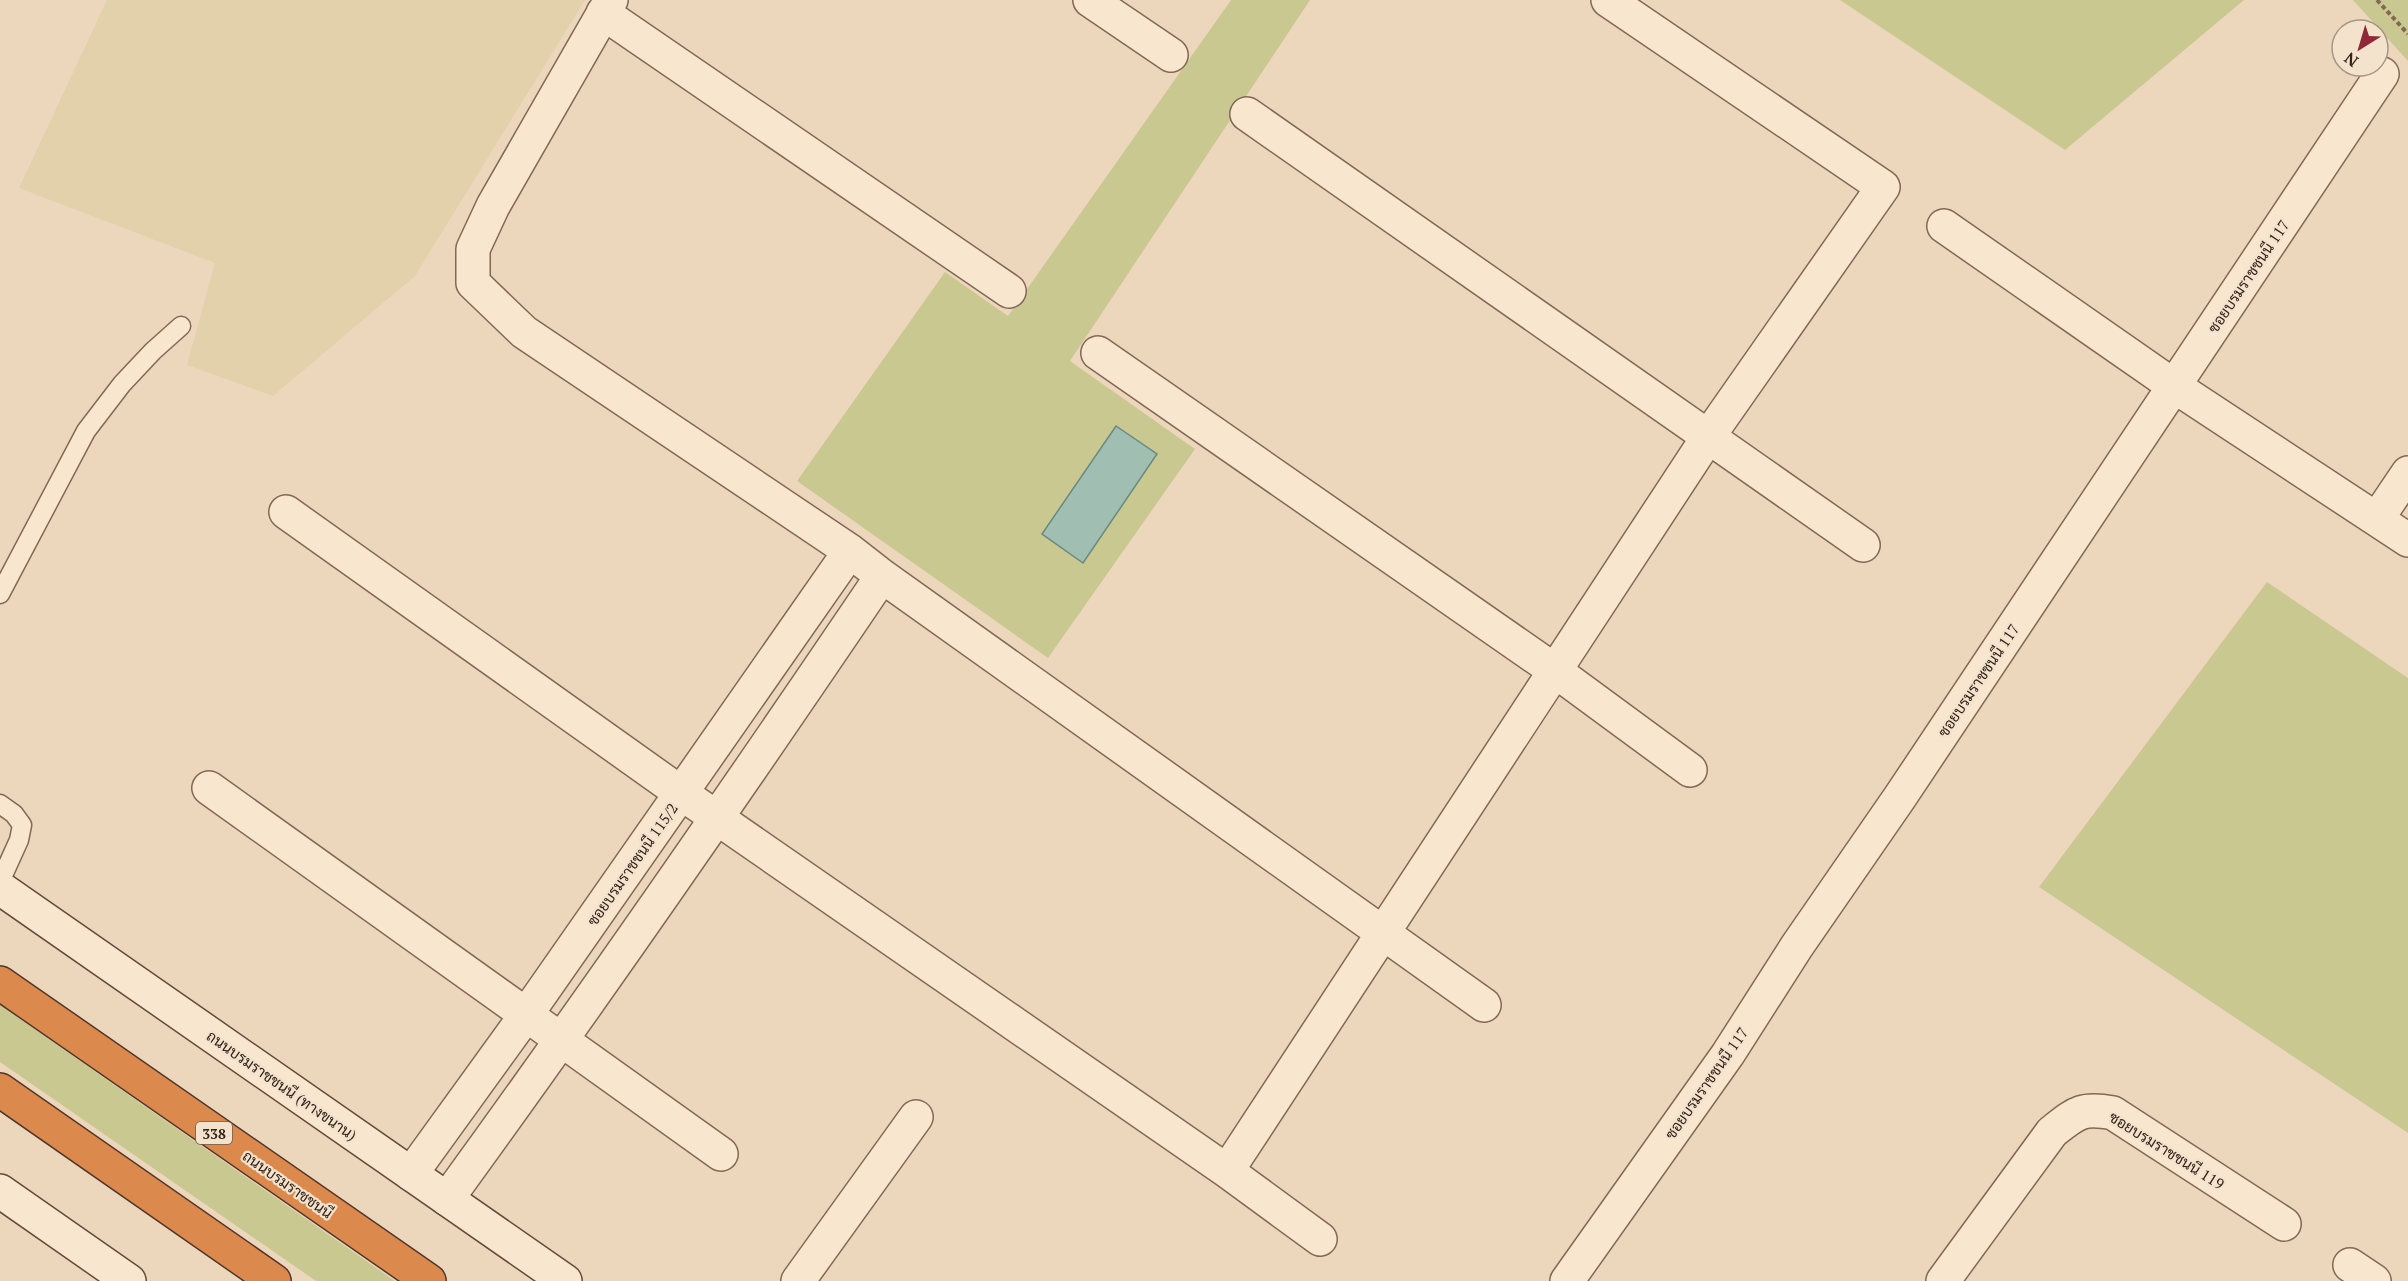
<svg xmlns="http://www.w3.org/2000/svg" width="2408" height="1281" viewBox="0 0 2408 1281" font-family="'PT Serif',Sarabun,serif">
  <style>
    .farmland { fill: #e2d1aa }
    .green { fill: #cac891 }
    .water { fill: #a0beb1; stroke: #688a7d; stroke-width: 1.5 }
    .lines { fill: none; stroke-linecap: round; stroke-linejoin: round }
    .lane-casing { stroke: #836856; stroke-width: 21 }
    .street-casing { stroke: #836856; stroke-width: 36 }
    .secondary-casing { stroke: #65493a; stroke-width: 36 }
    .highway-casing { stroke: #51372b; stroke-width: 36 }
    .path { stroke: #836856; stroke-width: 4; stroke-dasharray: 4.5 3; stroke-linecap: butt }
    .lane { stroke: #f8e6cf; stroke-width: 18 }
    .street { stroke: #f8e6cf; stroke-width: 33 }
    .secondary { stroke: #f8e6cf; stroke-width: 33 }
    .highway { stroke: #dc894d; stroke-width: 33 }
    .labels { text-anchor: middle; dominant-baseline: central; stroke-width: 4.5; stroke-linejoin: round; paint-order: stroke }
    .shield { fill: #f4e3cc; stroke: #6d5d50; stroke-width: 1.5 }
    .shield-label { font-size: 14px; font-weight: bold; fill: #33231b }
    .street-label { font-size: 15px; fill: #33231b; stroke: #f4e3cc }
  </style>
  <rect width="100%" height="100%" fill="#ecd7bd"/>
  <!-- farmland -->
  <path class="farmland" d="M107 0H585L415 276 273 396 187 365 215 263 19 188Z"/>
  <!-- green -->
  <path class="green" d="M1231 0H1310L1070 361 1195 449 1048 658 797 481 945 272 1008 316Z
    M1840 0H2244L2065 150Z
    M2353 0H2408V61Z
    M2267 582 2408 678V1133L2039 887Z
    M0 1005 395 1281H316L0 1062Z"/>
  <!-- water -->
  <path class="water" d="M1116 426 1157 454 1083 563 1042 534Z"/>
  <g class="lines">
    <!-- lane casing -->
    <g class="lane-casing">
      <path id="lane" d="M0 594 86 431 122 384 153 351 181 326
        M0 804 14 814 22 825 19 840 0 882"/>
    </g>
    <!-- street casing -->
    <g class="street-casing">
      <path id="street" d="M611 0 493 206 473 249V283L524 332 850 551 882 576 1484 1005
        M1090 0 1171 55
        M603 13 1009 291
        M1247 114 1863 545
        M1944 226 2174 386 2408 540
        M1098 353 1554 670 1690 770
        M286 512 681 793 1227 1171 1320 1239
        M2377 519 2408 473
        M209 788 721 1154
        M1227 1171 1708 437 1883 187 1608 0
        M411 1174 526 1015 850 551
        M447 1199C596 994 740 786 882 576
        M2350 1265 2374 1281
        M798 1281 916 1117
        M1567 1281 1728 1054 1797 946 1900 797 2382 74
        M1943 1281 2052 1132C2076 1113 2081 1107 2113 1113L2284 1224"/>
    </g>
    <!-- secondary casing -->
    <g class="secondary-casing">
      <path id="secondary" d="M0 888 565 1281
        M0 1191 129 1281"/>
    </g>
    <!-- highway casing -->
    <g class="highway-casing">
      <path id="highway" d="M0 983 429 1281
        M0 1090 274 1281"/>
    </g>
    <!-- path -->
    <path class="path" d="M2377 0 2408 34"/>
    <!-- lane -->
    <use href="#lane" class="lane"/>
    <!-- street -->
    <use href="#street" class="street"/>
    <!-- secondary -->
    <use href="#secondary" class="secondary"/>
    <!-- highway -->
    <use href="#highway" class="highway"/>
  </g>
  <g class="labels">
    <!-- shield labels -->
    <rect class="shield" x="196" y="1122" width="36" height="22" rx="4.5"/>
    <g class="shield-label">
      <text x="214" y="1133">338</text>
    </g>
    <!-- street labels -->
    <g class="street-label">
      <text transform="translate(2248 276) rotate(-56)">ซอยบรมราชชนนี 117</text>
      <text transform="translate(1978 680) rotate(-56)">ซอยบรมราชชนนี 117</text>
      <text transform="translate(632 864) rotate(-55)">ซอยบรมราชชนนี 115/2</text>
      <text transform="translate(1706 1083) rotate(-55)">ซอยบรมราชชนนี 117</text>
      <text transform="translate(282 1085) rotate(35)">ถนนบรมราชชนนี (ทางขนาน)</text>
      <text transform="translate(2167 1150) rotate(32)">ซอยบรมราชชนนี 119</text>
      <text transform="translate(288 1184) rotate(35)">ถนนบรมราชชนนี</text>
    </g>
  </g>
  <!-- north arrow -->
  <g transform="translate(2360 48) rotate(217)"><circle r="28" fill="#f4e3cc" stroke="#a79685" stroke-width="1.5"/>
  <path d="M0-4.5L10 22L0 15L-10 22Z" fill="#912838"/>
  <text y="-9" font-size="16" font-weight="bold" text-anchor="middle" fill="#33231b">N</text>
  </g>
</svg>
